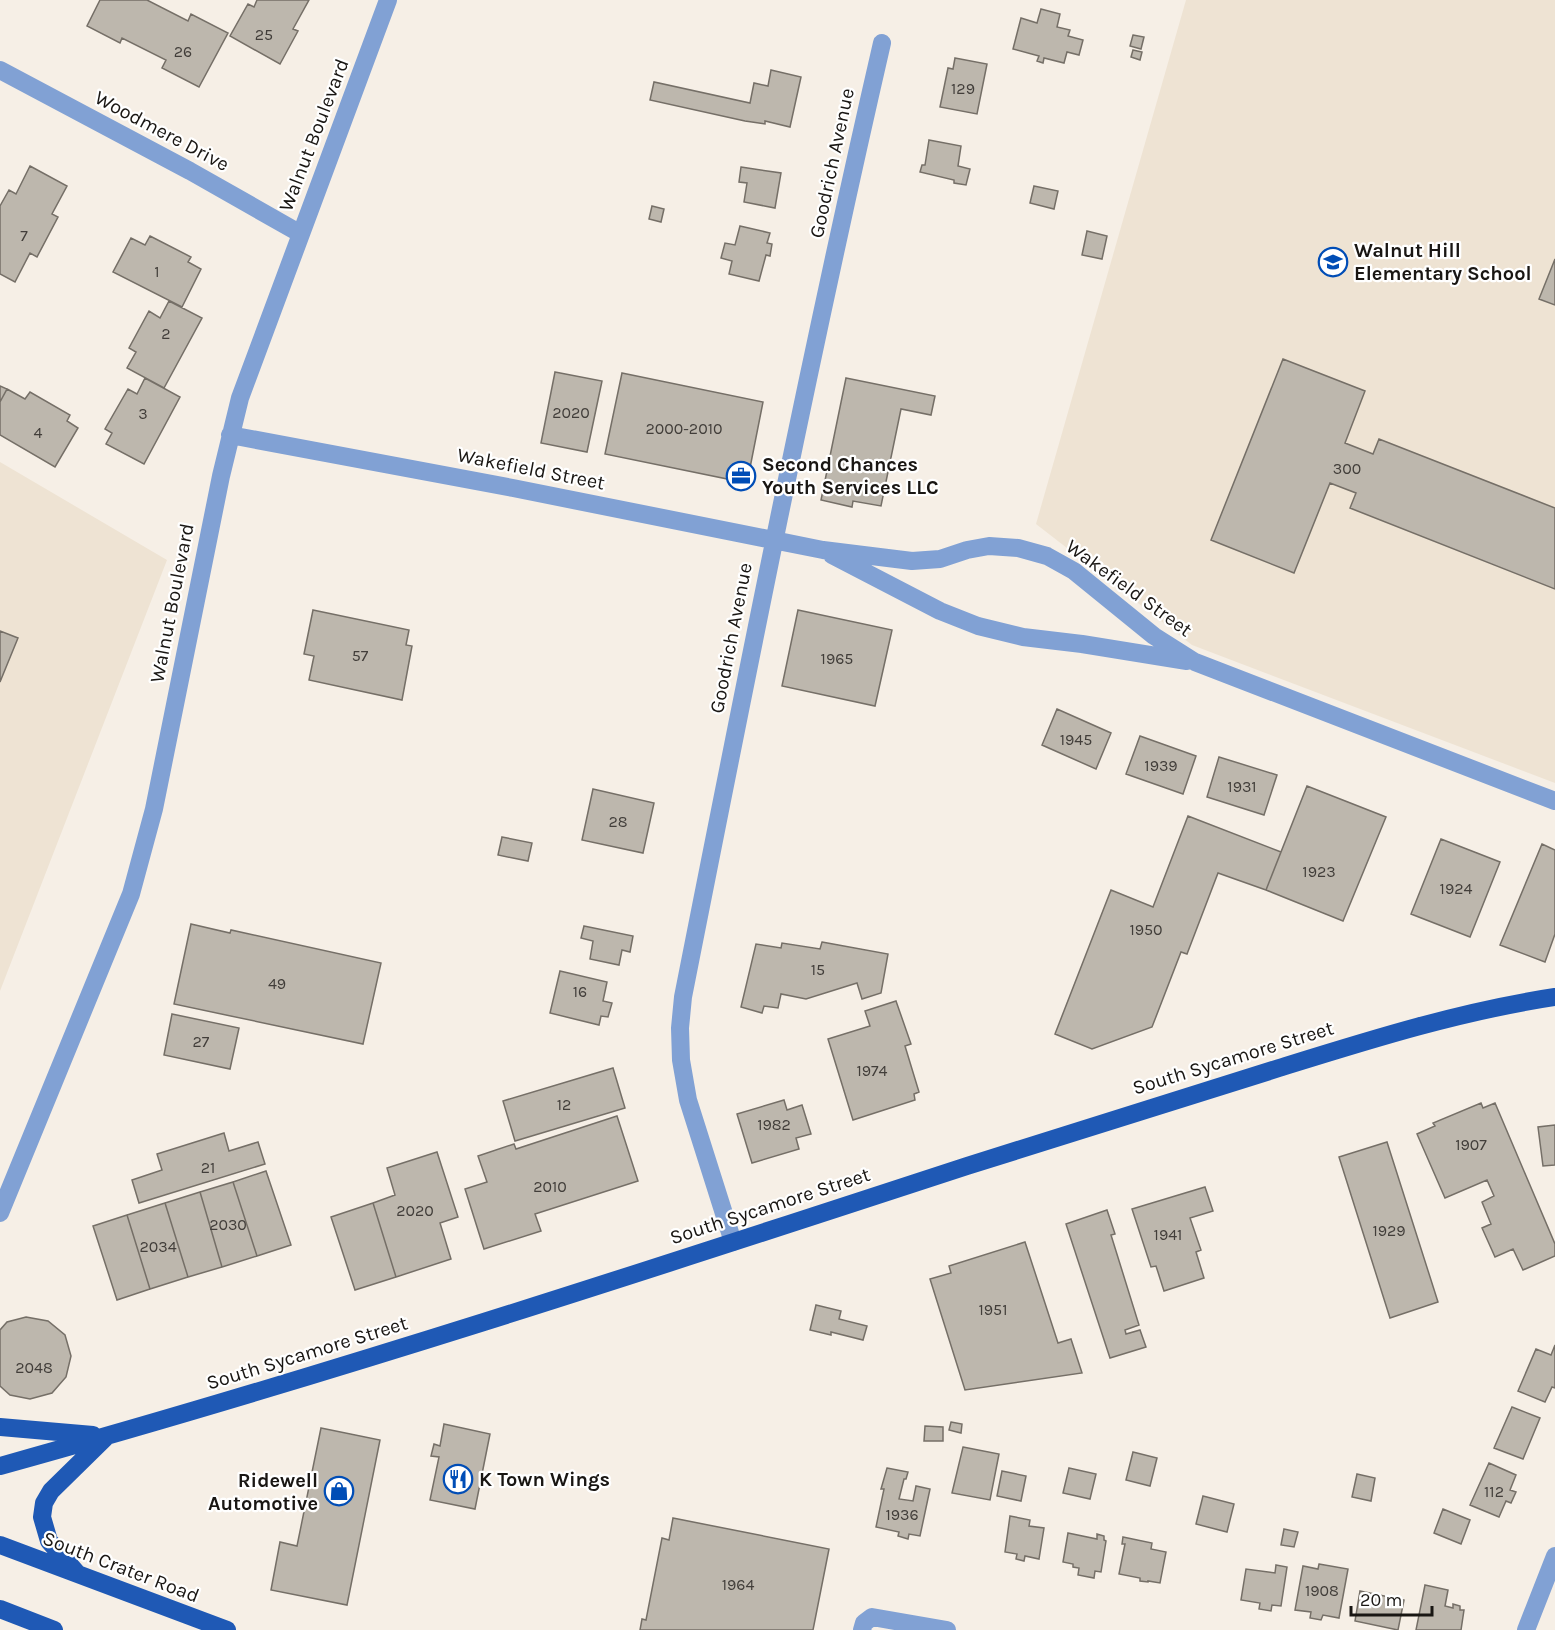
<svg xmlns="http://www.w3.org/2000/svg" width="1555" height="1630" viewBox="0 0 1555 1630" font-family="Karla,sans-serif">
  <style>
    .built { fill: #eee3d3 }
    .building { fill: #bdb7ad; stroke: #756f67; stroke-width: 1.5 }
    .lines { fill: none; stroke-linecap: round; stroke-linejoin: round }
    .minor { stroke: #81a1d4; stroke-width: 18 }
    .major { stroke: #1f59b5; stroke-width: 18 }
    .labels { text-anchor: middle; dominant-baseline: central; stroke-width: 4.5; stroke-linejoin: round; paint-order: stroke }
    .number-label { font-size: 16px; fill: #423e3a }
    .street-label { font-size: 20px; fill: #191613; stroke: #fff }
    .poi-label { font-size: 20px; font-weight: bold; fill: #191613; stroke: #fff; text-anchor: start }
  </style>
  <rect width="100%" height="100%" fill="#f6efe6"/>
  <!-- built -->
  <path class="built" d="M1186 0H1555V783L1192 645 1036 524Z
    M0 462 167 560 0 991Z"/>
  <!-- building -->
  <path class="building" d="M100 0H147L188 21 191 14 228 33 199 87 162 68 166 60 122 38 120 43 87 26Z
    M257 0H309L293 29 298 31 280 64 230 36 248 4 254 7Z
    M1041 9 1060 14 1057 27 1070 30 1068 36 1083 40 1079 55 1067 52 1064 63 1044 58 1043 63 1037 61 1039 56 1013 49 1021 18 1037 23Z
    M1133 35 1144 37 1141 49 1130 46Z
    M1133 50 1142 52 1140 60 1131 57Z
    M955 58 987 64 977 114 940 107 948 68 953 69Z
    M771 70 801 77 790 127 765 121V124L745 121 650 100 654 82 750 103 754 83 768 86Z
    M929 140 961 146 958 166 970 169 966 185 954 183V180L920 172 922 165H925Z
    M30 166 67 186 52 214 58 217 37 257 30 253 15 282 0 274V206L9 190 16 194Z
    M741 167 781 173 775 208 744 202 747 183 739 182Z
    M1034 186 1058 191 1054 209 1030 203Z
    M652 206 664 209 661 222 649 219Z
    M740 226 770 233 767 243 772 244 770 256 766 255 759 281 729 274 732 261 721 258 725 243 735 245Z
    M1087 231 1107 236 1102 259 1082 255Z
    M150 236 191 257 188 262 201 269 182 307 113 272 131 238 145 245Z
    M1555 259V305L1539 299Z
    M169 301 202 318 164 388 127 368 136 352 129 348 149 311 160 318Z
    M1283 359 1365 391 1345 443 1373 454 1379 439 1555 508V589L1350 508 1356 493 1330 483 1294 573 1211 540Z
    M555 372 602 381 587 452 541 443Z
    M622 373 763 402 747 483 605 454Z
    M145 378 180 397 144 464 106 444 112 433 105 429 128 389 137 394Z
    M846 378 935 396 931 415 901 409 881 506 853 501 852 507 821 500Z
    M0 386 7 389 0 402Z
    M7 389 25 399 30 392 70 415 67 421 78 428 55 467 0 435V402Z
    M313 610 409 630 406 645 412 646 402 700 309 680 314 656 304 654Z
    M798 610 892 630 875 706 782 686Z
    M0 631 18 638 0 682Z
    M1057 709 1111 733 1096 769 1042 745Z
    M1140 736 1196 756 1183 794 1126 774Z
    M1219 757 1277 775 1264 815 1207 797Z
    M1307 786 1386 817 1343 921 1266 890Z
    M593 789 654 803 643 853 582 840Z
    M1188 816 1281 852 1266 890 1218 873 1187 954 1181 952 1152 1027 1092 1049 1055 1034 1111 890 1153 907Z
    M502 837 532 843 528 861 498 855Z
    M1441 839 1500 862 1470 937 1411 914Z
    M1542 844 1555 850V934L1545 962 1500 945Z
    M191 924 230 933 231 930 381 963 363 1044 174 1004Z
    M584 926 633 936 630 952 622 950 619 965 590 959 593 941 581 938Z
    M822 942 888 954 881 993 862 999 857 983 806 999 781 994 778 1008 764 1006 762 1013 741 1007 756 944 781 948 782 943 820 949Z
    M560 971 607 982 603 1001 612 1003 608 1017 601 1016 599 1025 550 1013Z
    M896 1001 911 1044 905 1046 919 1092 914 1094 915 1100 853 1120 828 1039 870 1026 865 1011Z
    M172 1014 239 1028 230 1069 164 1055Z
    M613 1068 625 1108 515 1141 503 1101Z
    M784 1100 787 1110 802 1105 811 1134 796 1138 799 1149 752 1163 737 1114Z
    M1481 1103 1483 1108 1495 1103 1555 1244V1256L1523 1270 1513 1249 1495 1257 1482 1228 1491 1224 1482 1202 1494 1196 1487 1180 1445 1198 1417 1134 1435 1126 1433 1123Z
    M617 1116 638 1181 535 1214 541 1231 484 1249 465 1189 487 1182 478 1156 514 1144 516 1149Z
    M1555 1125V1165L1543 1166 1538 1127Z
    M224 1133 229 1151 258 1142 265 1164 139 1203 132 1180 162 1170 157 1154Z
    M1387 1142 1438 1302 1390 1318 1339 1157Z
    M437 1152 458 1217 440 1223 451 1259 396 1277 373 1203 395 1195 387 1168Z
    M266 1171 291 1245 257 1256 233 1182Z
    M233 1182 257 1256 222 1267 200 1192Z
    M1205 1187 1213 1211 1190 1218 1201 1250 1196 1252 1204 1278 1164 1291 1156 1266 1151 1267 1132 1209Z
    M200 1192 222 1267 188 1277 165 1203Z
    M165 1203 188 1277 150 1289 127 1215Z
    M373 1203 396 1277 355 1290 331 1217Z
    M1107 1210 1115 1234 1111 1235 1139 1325 1125 1330 1126 1334 1140 1330 1146 1347 1110 1358 1066 1224Z
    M127 1215 150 1289 117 1300 93 1226Z
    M1025 1242 1058 1343 1071 1339 1082 1373 965 1390 930 1279 951 1273 949 1266Z
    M816 1305 841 1311 839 1319 867 1326 863 1340 831 1332V1335L810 1330Z
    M26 1317 48 1321 65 1335 71 1356 66 1377 52 1393 30 1399 10 1395 0 1386V1330L7 1322Z
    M1555 1345V1388L1552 1387 1545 1402 1518 1391 1536 1349 1551 1355Z
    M1512 1407 1540 1418 1523 1459 1494 1448Z
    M951 1422 962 1424 961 1433 949 1430Z
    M444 1424 490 1434 475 1509 430 1500 439 1457 431 1456 434 1444 440 1446Z
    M925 1426 943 1427V1441H924Z
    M321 1428 380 1440 347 1605 271 1590 280 1542 297 1546Z
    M963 1447 999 1454 990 1500 952 1493Z
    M1133 1452 1157 1458 1150 1486 1126 1480Z
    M1489 1463 1516 1475 1510 1490 1516 1492 1511 1503 1506 1501 1499 1517 1470 1505Z
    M887 1468 908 1472 906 1479H904L899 1499 913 1501 916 1486 930 1489 920 1536 909 1534 908 1539 898 1536 899 1532 876 1527 884 1489H881Z
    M1069 1468 1096 1474 1090 1499 1063 1493Z
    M1002 1471 1026 1476 1021 1501 997 1496Z
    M1357 1474 1375 1478 1371 1501 1352 1497Z
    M1203 1496 1234 1504 1227 1532 1196 1524Z
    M1443 1509 1470 1520 1461 1544 1434 1533Z
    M1010 1516 1030 1520 1029 1526 1044 1528 1039 1559 1025 1556 1024 1561 1016 1559 1017 1554 1005 1552Z
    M673 1518 829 1549 813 1630H640L642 1619 646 1620 662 1538 669 1540Z
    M1284 1529 1298 1532 1294 1547 1281 1545Z
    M1068 1533 1097 1539V1534L1104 1536V1540L1106 1541 1101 1572 1095 1571 1094 1578 1078 1575 1079 1568 1073 1567V1564L1063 1562Z
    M1123 1537 1152 1543 1151 1549 1166 1552 1160 1583 1148 1581V1582L1140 1581V1578L1119 1574 1125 1544H1122Z
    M1319 1564 1348 1569 1339 1618 1323 1615 1321 1620 1310 1618 1311 1612 1295 1610 1303 1566 1318 1569Z
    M1276 1565 1287 1567 1281 1606 1272 1605 1271 1611 1259 1609 1260 1603 1241 1600 1246 1569 1275 1573Z
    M1425 1585 1448 1590 1445 1606 1453 1608V1604L1460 1606V1610H1464L1461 1630H1416Z
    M1360 1591 1404 1600 1398 1630 1355 1621Z"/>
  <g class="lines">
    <!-- minor -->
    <path class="minor" d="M0 70 190 171 301 234
      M230 435 513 488 823 550 912 561 940 559 967 550 989 546 1018 548 1047 556 1074 571 1154 636 1195 662 1555 801
      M832 555 940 611 978 626 1023 637 1082 644 1187 661
      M0 1213 131 894 154 809 221 476 240 398 388 0
      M733 1242 688 1100 681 1060 680 1028 683 997C746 678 809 360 882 43
      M862 1630 864 1623 872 1617 947 1630
      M1526 1630 1555 1556"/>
    <!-- major -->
    <path class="major" d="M0 1427 93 1435
      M0 1466C325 1376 646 1271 967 1166 1071 1133 1175 1100 1279 1068 1369 1040 1461 1011 1555 997
      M0 1545 227 1630
      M76 1572 49 1541 42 1517 44 1503 51 1491 105 1438
      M0 1609 54 1630"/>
  </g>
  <!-- icons -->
  <defs>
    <g id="school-ring" transform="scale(1.5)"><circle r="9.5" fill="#fff" stroke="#004db6" stroke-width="1.5"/><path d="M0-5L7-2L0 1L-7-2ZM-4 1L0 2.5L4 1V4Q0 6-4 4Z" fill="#004db6"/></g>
    <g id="office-ring" transform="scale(1.5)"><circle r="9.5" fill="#fff" stroke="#004db6" stroke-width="1.5"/><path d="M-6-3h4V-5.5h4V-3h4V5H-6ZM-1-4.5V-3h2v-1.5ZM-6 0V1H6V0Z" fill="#004db6"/></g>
    <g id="restaurant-ring" transform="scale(1.5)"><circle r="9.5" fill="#fff" stroke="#004db6" stroke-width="1.5"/><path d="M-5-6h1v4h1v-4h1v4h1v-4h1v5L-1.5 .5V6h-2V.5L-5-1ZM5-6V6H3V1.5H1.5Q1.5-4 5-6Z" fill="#004db6"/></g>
    <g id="shop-ring" transform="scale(1.5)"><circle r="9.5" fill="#fff" stroke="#004db6" stroke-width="1.5"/><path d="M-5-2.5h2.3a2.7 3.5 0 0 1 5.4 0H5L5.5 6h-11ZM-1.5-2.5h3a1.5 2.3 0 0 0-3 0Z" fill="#004db6"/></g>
  </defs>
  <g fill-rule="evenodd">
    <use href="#school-ring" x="1333" y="262"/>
    <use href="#office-ring" x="741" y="476"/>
    <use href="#restaurant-ring" x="458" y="1479"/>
    <use href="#shop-ring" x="339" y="1491"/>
  </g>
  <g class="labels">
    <!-- number labels -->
    <g class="number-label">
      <text x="264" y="34">25</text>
      <text x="183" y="51">26</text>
      <text x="963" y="88">129</text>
      <text x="24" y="235">7</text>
      <text x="157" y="271">1</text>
      <text x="166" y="333">2</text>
      <text x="571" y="412">2020</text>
      <text x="143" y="413">3</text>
      <text x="684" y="428">2000-2010</text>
      <text x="38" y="432">4</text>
      <text x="1347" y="468">300</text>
      <text x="360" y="655">57</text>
      <text x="837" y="658">1965</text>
      <text x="1076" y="739">1945</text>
      <text x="1161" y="765">1939</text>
      <text x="1242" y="786">1931</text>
      <text x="618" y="821">28</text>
      <text x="1319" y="871">1923</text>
      <text x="1456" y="888">1924</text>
      <text x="1146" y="929">1950</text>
      <text x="818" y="969">15</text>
      <text x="277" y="983">49</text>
      <text x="580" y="991">16</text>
      <text x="201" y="1041">27</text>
      <text x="872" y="1070">1974</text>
      <text x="564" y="1104">12</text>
      <text x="774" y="1124">1982</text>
      <text x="1471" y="1144">1907</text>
      <text x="208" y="1167">21</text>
      <text x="550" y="1186">2010</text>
      <text x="415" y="1210">2020</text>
      <text x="228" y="1224">2030</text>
      <text x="1389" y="1230">1929</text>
      <text x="1168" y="1234">1941</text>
      <text x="158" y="1246">2034</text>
      <text x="993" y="1309">1951</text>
      <text x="34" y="1367">2048</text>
      <text x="1494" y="1491">112</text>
      <text x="902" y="1514">1936</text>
      <text x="738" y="1584">1964</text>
      <text x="1322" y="1590">1908</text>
    </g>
    <!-- street labels -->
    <g class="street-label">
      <text transform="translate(162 131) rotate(28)">Woodmere Drive</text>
      <text transform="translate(314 135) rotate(-69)">Walnut Boulevard</text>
      <text transform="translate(832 163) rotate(-78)">Goodrich Avenue</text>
      <text transform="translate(531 469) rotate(11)">Wakefield Street</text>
      <text transform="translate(1129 588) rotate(36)">Wakefield Street</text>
      <text transform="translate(172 603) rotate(-79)">Walnut Boulevard</text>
      <text transform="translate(731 638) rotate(-79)">Goodrich Avenue</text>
      <text transform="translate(1233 1058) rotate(-17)">South Sycamore Street</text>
      <text transform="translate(770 1206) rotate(-18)">South Sycamore Street</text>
      <text transform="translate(307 1353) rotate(-17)">South Sycamore Street</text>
      <text transform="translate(121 1567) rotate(21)">South Crater Road</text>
    </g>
    <!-- poi labels -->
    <g class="poi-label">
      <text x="1354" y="250">Walnut Hill<tspan x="1354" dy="23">Elementary School</tspan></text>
      <text x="762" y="464">Second Chances<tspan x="762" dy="23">Youth Services LLC</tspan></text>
      <text x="479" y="1479">K Town Wings</text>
      <text x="318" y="1480" text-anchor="end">Ridewell<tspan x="318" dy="23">Automotive</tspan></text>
    </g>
  </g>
  <!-- scale -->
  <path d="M1351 1606v9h81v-9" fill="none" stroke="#191613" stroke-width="3"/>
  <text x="1360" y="1606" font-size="18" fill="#191613" stroke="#ffffff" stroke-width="4.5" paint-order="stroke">20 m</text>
</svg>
